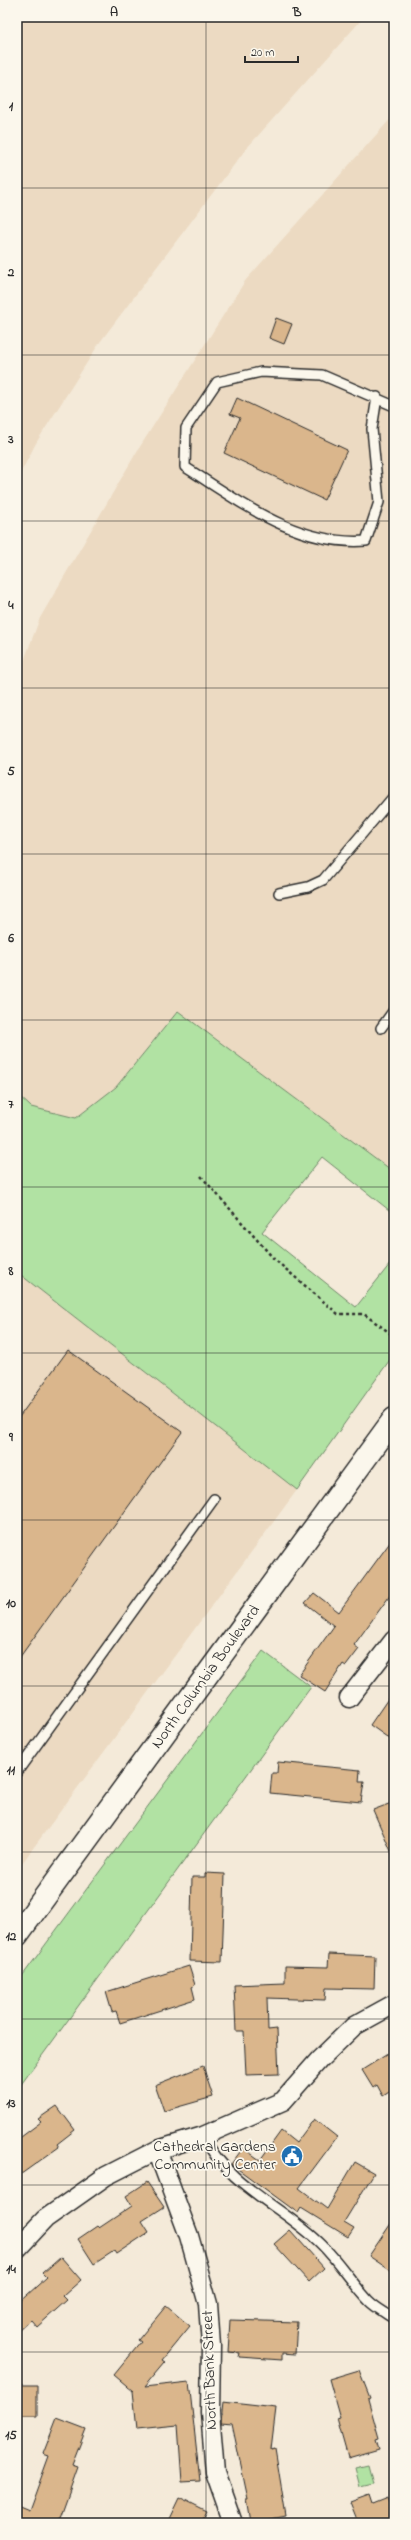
<svg xmlns="http://www.w3.org/2000/svg" width="411" height="2540" viewBox="0 0 411 2540" font-family="'Indie Flower',sans-serif">
  <style>
    .built { fill: #ecdac2 }
    .green { fill: #b1e2a3; stroke: #6e8667 }
    .building { fill: #dab68c; stroke: #2b2b2b }
    .lines { fill: none; stroke-linecap: round; stroke-linejoin: round }
    .lane-casing { stroke: #2b2b2b; stroke-width: 12 }
    .street-casing { stroke: #2b2b2b; stroke-width: 21 }
    .secondary-casing { stroke: #2b2b2b; stroke-width: 25 }
    .path { stroke: #2b2b2b; stroke-width: 2.5; stroke-dasharray: 3 3; stroke-linecap: butt }
    .lane { stroke: #fbf7ec; stroke-width: 9 }
    .street { stroke: #fbf7ec; stroke-width: 18 }
    .secondary { stroke: #fbf7ec; stroke-width: 22 }
    .grid { fill: none; stroke: #2b2b2b; stroke-width: 1; stroke-opacity: 0.55 }
    .labels { text-anchor: middle; dominant-baseline: central; stroke-width: 3.5; stroke-linejoin: round; paint-order: stroke }
    .street-label { font-size: 16px; fill: #2b2b2b; stroke: #fbf7ec }
    .poi-label { font-size: 16px; fill: #2b2b2b; stroke: #fbf7ec; text-anchor: end }
    .neatline { fill: none; stroke: #2b2b2b; stroke-width: 1.5 }
    .grid-label { font-size: 13px; text-anchor: middle; font-weight: bold; fill: #2b2b2b }
  </style>
  <rect width="100%" height="100%" fill="#f4ead9"/>
  <filter id="ink" filterUnits="userSpaceOnUse"><feTurbulence type="fractalNoise" baseFrequency=".025" numOctaves="2"/><feDisplacementMap in="SourceGraphic" scale="8" xChannelSelector="R" yChannelSelector="G"/><feConvolveMatrix kernelMatrix="1 2 1 2 8 2 1 2 1" color-interpolation-filters="sRGB"/></filter>
  <g filter="url(#ink)">
    <!-- built -->
    <path class="built" d="M17 17H364L246 149 100 342 36 443 17 480Z
      M394 115V1172L178 1011 116 1087 76 1118 31 1107 17 1094V679L40 618 136 453 245 281Z
      M17 1272 297 1490 17 1870Z"/>
    <!-- green -->
    <path class="green" d="M178 1011 394 1172V1214L322 1157 262 1232 356 1307 394 1259V1354L297 1490 17 1272V1094L31 1107 76 1118 116 1087Z
      M263 1651 311 1687 17 2090V1983Z
      M368 2465 373 2484 360 2487 355 2468Z"/>
    <!-- building -->
    <path class="building" d="M276 318 292 324 284 344 269 338Z
      M237 398 347 450 324 500 224 453 240 418 230 414Z
      M68 1350 182 1432 17 1661V1420Z
      M394 1537V1590L354 1645 359 1649 346 1666 343 1664 325 1692 299 1675 334 1626 305 1603 314 1593 339 1612Z
      M394 1690V1742L370 1725Z
      M278 1762 360 1770 359 1782H364L361 1802 270 1793 272 1773H277Z
      M394 1802V1858L373 1810Z
      M205 1873 225 1874 222 1962 190 1961 192 1877H205Z
      M329 1954 375 1956 374 1989 326 1988 325 2000 267 1998 268 2030 277 2029 279 2074 246 2075 244 2031H236L234 1985 285 1983V1966L328 1967Z
      M189 1966 195 1985 192 1987 195 1999 120 2023 116 2011 112 2012 106 1992Z
      M394 2050V2089L383 2096 377 2085 373 2088 362 2070Z
      M203 2066 213 2097 164 2111 155 2085Z
      M57 2106 75 2130 57 2144 59 2147 17 2177V2140L41 2122 38 2119Z
      M314 2119 337 2137 299 2188 327 2209 355 2162 374 2173 344 2222 354 2228 348 2237 301 2208 298 2213 231 2164 243 2148 260 2160 281 2131 296 2143Z
      M147 2182 164 2207 142 2221 149 2232 116 2254 114 2251 94 2264 78 2239 97 2226 99 2228 132 2206 126 2196Z
      M394 2219V2273L369 2256Z
      M290 2230 324 2268 309 2282 274 2244Z
      M61 2257 81 2280 63 2296 67 2300 37 2327 31 2320 17 2333V2304L47 2277 43 2273Z
      M166 2306 190 2326 162 2360 165 2362 144 2387 189 2382 200 2481 182 2482 178 2425 137 2429 133 2391 114 2375 141 2342 138 2340Z
      M230 2320 297 2322 295 2354 282 2353V2360L239 2357 240 2353 228 2352Z
      M359 2370 370 2398 368 2399 379 2438 376 2439 379 2449 348 2458 337 2419 340 2418 329 2379Z
      M17 2385H37V2416H17Z
      M223 2402 276 2408 271 2449 275 2448 286 2516 250 2523 246 2499H248L232 2424 221 2423Z
      M57 2418 86 2429 72 2465 78 2467 58 2523H17V2506L29 2511 49 2456 43 2454Z
      M369 2496 372 2505 387 2499 394 2515V2523H358L350 2503Z
      M179 2498 207 2512 201 2523H167Z"/>
    <g class="lines">
      <!-- lane casing -->
      <g class="lane-casing">
        <path id="lane" d="M377 397 372 429 379 502 366 541C296 546 241 502 185 467L186 428 217 382 261 372 322 375 394 406
          M279 893 308 887 323 880 394 796
          M381 1028 394 1010
          M17 1772 214 1499
          M203 2136C229 2187 283 2206 322 2245 339 2262 352 2283 369 2301 376 2308 386 2313 394 2319"/>
      </g>
      <!-- street casing -->
      <g class="street-casing">
        <path id="street" d="M349 1698 394 1640
          M157 2150 189 2236 208 2304 211 2346 210 2412 215 2472 233 2523
          M17 2249 45 2219 106 2176 157 2150 203 2136 283 2101 319 2060 354 2026 394 2004"/>
      </g>
      <!-- secondary casing -->
      <g class="secondary-casing">
        <path id="secondary" d="M17 1935 394 1419"/>
      </g>
      <!-- path -->
      <path class="path" d="M201 1176 274 1259 338 1314H364L394 1336"/>
      <!-- lane -->
      <use href="#lane" class="lane"/>
      <!-- street -->
      <use href="#street" class="street"/>
      <!-- secondary -->
      <use href="#secondary" class="secondary"/>
    </g>
  </g>
  <!-- grid -->
  <path class="grid" d="M206 17V2523M17 188H394M17 355H394M17 521H394M17 688H394M17 854H394M17 1020H394M17 1187H394M17 1353H394M17 1520H394M17 1686H394M17 1852H394M17 2019H394M17 2185H394M17 2352H394"/>
  <!-- icons -->
  <defs>
    <g id="civic-disc" transform="scale(1.15)"><circle r="9.5" fill="#1f6fb2" stroke="#fbf7ec"/><path d="M-.6-6.5H3V-4.5H.6V-3L4-1V1h2V6H-6V1h2V-1L-.6-3ZM-1.2 2.5V6h2.4V2.5Z" fill="#fff"/></g>
  </defs>
  <g fill-rule="evenodd">
    <use href="#civic-disc" x="292" y="2156"/>
  </g>
  <g class="labels">
    <!-- street labels -->
    <g class="street-label">
      <text transform="translate(206 1677) rotate(-54)">North Columbia Boulevard</text>
      <text transform="translate(210 2370) rotate(-92)">North Bank Street</text>
    </g>
    <!-- poi labels -->
    <g class="poi-label">
      <text x="276" y="2147">Cathedral Gardens<tspan x="276" dy="18">Community Center</tspan></text>
    </g>
  </g>
  <!-- margin -->
  <rect width="411" height="2540" fill="none" stroke="#fbf7ec" stroke-width="44"/>
  <!-- scale -->
  <path d="M245 56v6h53v-6" fill="none" stroke="#2b2b2b" stroke-width="2"/>
  <text x="251" y="56" font-size="12" fill="#2b2b2b" stroke="#fbf7ec" stroke-width="3" paint-order="stroke">20 m</text>
  <rect x="22" y="22" width="367" height="2496" class="neatline"/>
  <g class="grid-label">
    <text x="114" y="16">A</text>
    <text x="297" y="16">B</text>
    <text x="11" y="110">1</text>
    <text x="11" y="276">2</text>
    <text x="11" y="443">3</text>
    <text x="11" y="609">4</text>
    <text x="11" y="775">5</text>
    <text x="11" y="942">6</text>
    <text x="11" y="1108">7</text>
    <text x="11" y="1275">8</text>
    <text x="11" y="1441">9</text>
    <text x="11" y="1607">10</text>
    <text x="11" y="1774">11</text>
    <text x="11" y="1940">12</text>
    <text x="11" y="2107">13</text>
    <text x="11" y="2273">14</text>
    <text x="11" y="2439">15</text>
  </g>
</svg>
